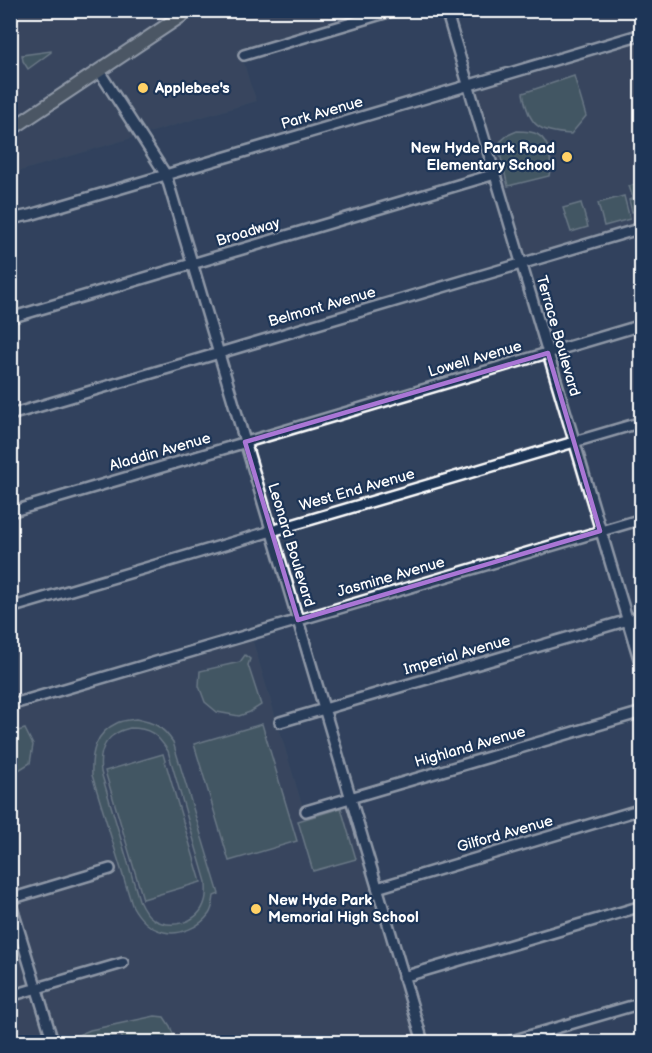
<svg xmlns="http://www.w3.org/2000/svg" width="652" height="1053" viewBox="0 0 652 1053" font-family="'Balsamiq Sans',sans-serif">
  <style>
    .built { fill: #3f4b61 }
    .green { fill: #596f6b; stroke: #acb7b5; stroke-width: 1.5; fill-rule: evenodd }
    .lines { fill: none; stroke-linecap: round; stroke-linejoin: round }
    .minor-casing { stroke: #fff; stroke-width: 14 }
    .major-casing { stroke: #fff; stroke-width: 16 }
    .minor { stroke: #1d3557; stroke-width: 9 }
    .major { stroke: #6b706d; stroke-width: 12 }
    .marked { fill: none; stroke: #a976d5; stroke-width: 4.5; stroke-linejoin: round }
    .poi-dot { fill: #ffd166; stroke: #1d3557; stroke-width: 2 }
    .labels { text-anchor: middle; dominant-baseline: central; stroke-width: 4.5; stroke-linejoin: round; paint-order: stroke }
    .poi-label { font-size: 15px; font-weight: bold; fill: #fff; stroke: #1d3557; text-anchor: start }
    .street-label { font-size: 15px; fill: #fff; stroke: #1d3557 }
  </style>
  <rect width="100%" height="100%" fill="#31425d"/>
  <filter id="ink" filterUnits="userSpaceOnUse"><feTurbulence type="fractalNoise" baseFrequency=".0167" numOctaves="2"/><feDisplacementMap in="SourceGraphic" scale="12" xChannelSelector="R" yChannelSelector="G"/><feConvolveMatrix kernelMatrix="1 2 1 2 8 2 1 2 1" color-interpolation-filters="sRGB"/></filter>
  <g filter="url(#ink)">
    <!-- built -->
    <path class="built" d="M11 11H327L332 26 242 55 250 83 257 101 14 173 20 200 11 203Z
      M641 37V228L523 262 471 86Z
      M252 638 305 814 347 802 417 1042H11V710Z"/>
    <!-- green -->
    <path class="green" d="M51 51V52L28 69 23 61 22 55Z
      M574 76 586 116 571 134C538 132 529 126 523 93Z
      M517 131C523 131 531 131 537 134 551 142 552 162 549 176L508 186 499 150 500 142 508 135Z
      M641 183V209L632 212 629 200 633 198 629 186Z
      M624 196 630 219 604 226 598 203Z
      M581 203 588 227 571 232 563 208Z
      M245 655 250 659 248 665 261 705 250 712 239 716 217 712 205 702 199 686 200 671 240 662Z
      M136 719C155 723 162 726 173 742L219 894 214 896C213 902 213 908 209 914 200 927 179 936 164 932 149 929 139 918 132 905L92 775C91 753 95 733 117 723 122 720 130 720 136 719ZM130 728C150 728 157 734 168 751L206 882C206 888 207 895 205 901 199 923 171 930 153 919 146 914 142 907 139 900L101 772C98 749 107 733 130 728Z
      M262 724 297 841 229 861 194 744Z
      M25 729 33 745 30 763 17 771 11 772V733Z
      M163 754 201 882 143 899 105 771Z
      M341 808 356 859 313 871 298 821Z
      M155 1016 164 1017 170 1026 176 1042H119L123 1040 121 1035 89 1040 86 1042H70L76 1036 90 1030Z"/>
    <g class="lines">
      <!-- minor casing -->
      <g class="minor-casing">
        <path id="minor" d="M446 10 642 669
          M244 55 395 10
          M99 71 166 175 423 1042
          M10 219 30 215 642 34
          M10 318 495 174
          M10 415 642 228
          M10 512 642 325
          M10 608 642 422
          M10 705 642 519
          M280 722 642 616
          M306 811 642 712
          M377 888 642 809
          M10 899 110 869
          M10 901 53 1042
          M403 977 642 906
          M10 996 123 963
          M508 1042 642 1003"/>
      </g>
      <!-- major casing -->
      <g class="major-casing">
        <path id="major" d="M10 130 190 10"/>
      </g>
      <!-- minor -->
      <use href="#minor" class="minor"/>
      <!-- major -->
      <use href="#major" class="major"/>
    </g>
  </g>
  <!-- marked area -->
  <path d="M0 0H652V1053H0ZM548 353 600 531 298 620 245 442Z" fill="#31425d" fill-opacity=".55" fill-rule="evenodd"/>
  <path class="marked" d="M548 353 600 531 298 620 245 442Z"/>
  <!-- markers -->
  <g class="poi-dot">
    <circle cx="143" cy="88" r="6"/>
    <circle cx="567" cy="157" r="6"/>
    <circle cx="256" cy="909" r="6"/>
  </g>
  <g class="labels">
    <!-- poi labels -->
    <g class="poi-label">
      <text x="155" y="88">Applebee's</text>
      <text x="555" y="148" text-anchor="end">New Hyde Park Road<tspan x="555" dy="17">Elementary School</tspan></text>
      <text x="268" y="900">New Hyde Park<tspan x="268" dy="17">Memorial High School</tspan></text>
    </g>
    <!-- street labels -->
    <g class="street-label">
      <text transform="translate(322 113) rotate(-16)">Park Avenue</text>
      <text transform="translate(248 232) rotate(-17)">Broadway</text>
      <text transform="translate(322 307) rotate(-16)">Belmont Avenue</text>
      <text transform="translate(558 336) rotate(74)">Terrace Boulevard</text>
      <text transform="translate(475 359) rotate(-16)">Lowell Avenue</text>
      <text transform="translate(160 452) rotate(-16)">Aladdin Avenue</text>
      <text transform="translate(357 490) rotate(-16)">West End Avenue</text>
      <text transform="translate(291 545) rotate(73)">Leonard Boulevard</text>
      <text transform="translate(391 577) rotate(-16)">Jasmine Avenue</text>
      <text transform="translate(457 655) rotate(-16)">Imperial Avenue</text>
      <text transform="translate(470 747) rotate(-16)">Highland Avenue</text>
      <text transform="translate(505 834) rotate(-16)">Gilford Avenue</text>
    </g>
  </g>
  <!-- margin -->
  <rect width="652" height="1053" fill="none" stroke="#1d3557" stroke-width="36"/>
  <rect x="18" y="18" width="616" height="1017" fill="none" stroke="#fff" stroke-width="2" filter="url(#ink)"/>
</svg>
